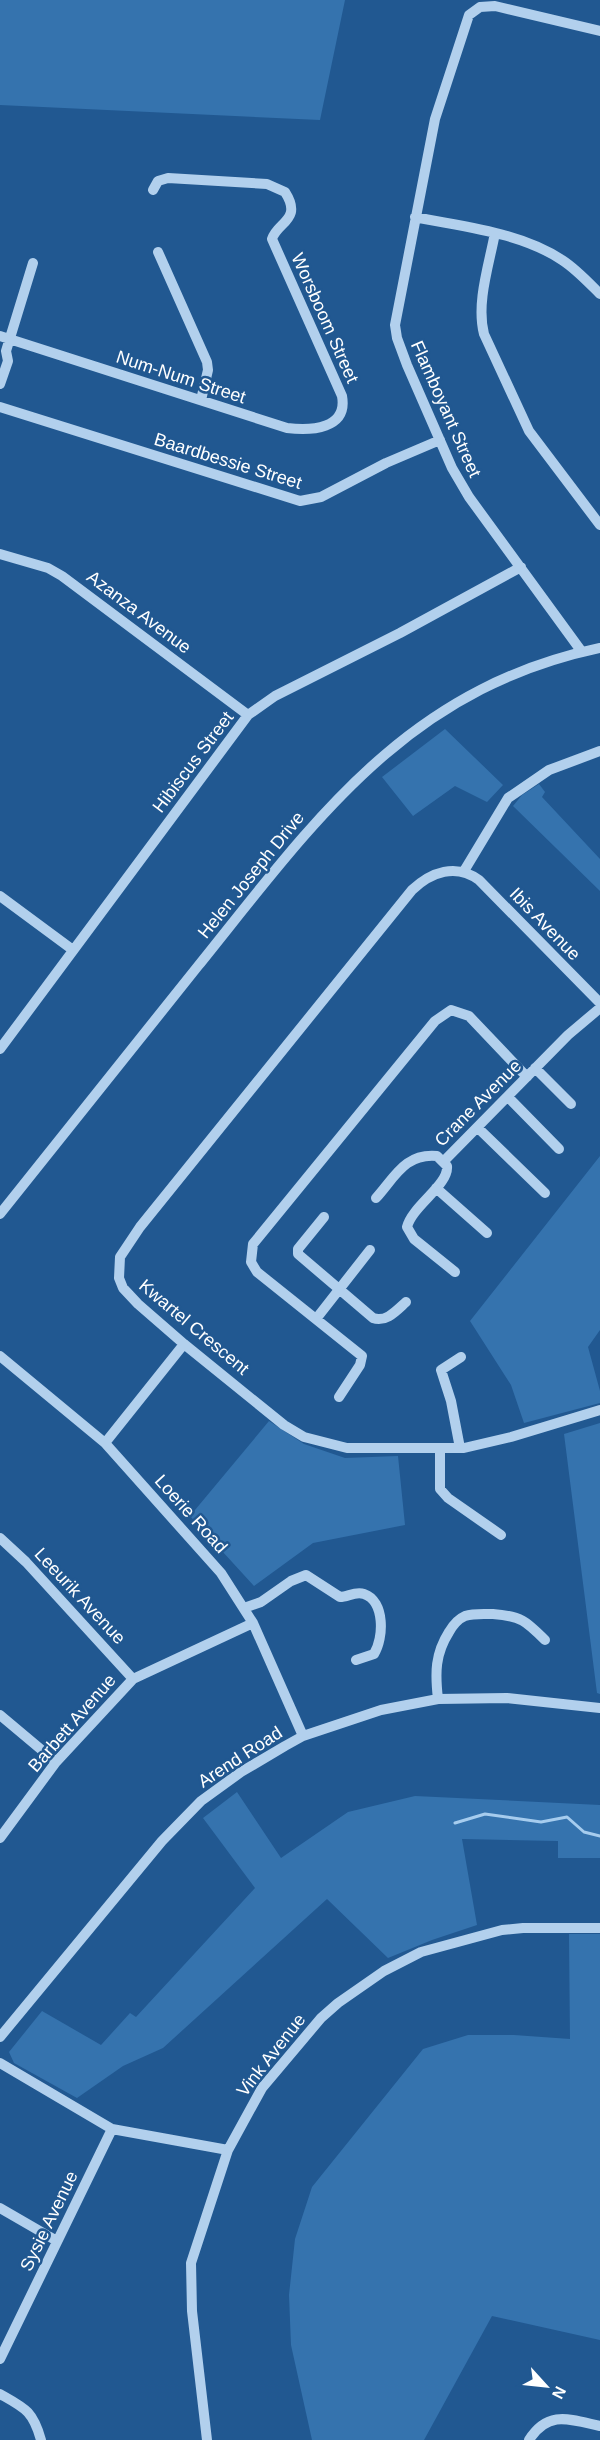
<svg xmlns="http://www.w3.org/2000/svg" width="600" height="2440" viewBox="0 0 600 2440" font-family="Helvetica,sans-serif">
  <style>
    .green { fill: #3573ae }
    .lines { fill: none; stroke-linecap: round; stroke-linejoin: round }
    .stream { stroke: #a6ccee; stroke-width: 3 }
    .minor { stroke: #b2d0ed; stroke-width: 10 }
    .labels { text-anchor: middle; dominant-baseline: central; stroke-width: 5; stroke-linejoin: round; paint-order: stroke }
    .street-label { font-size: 18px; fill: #fff; stroke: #215891 }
  </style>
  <rect width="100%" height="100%" fill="#215891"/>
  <!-- green -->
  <path class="green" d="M0 0H345L320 120 0 105Z
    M445 729 503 785 487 802 455 786 413 816 382 777Z
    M539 784 545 792 542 797 600 859V891L513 806 522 795Z
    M600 1156V1330L588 1347 600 1391V1403L524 1423 511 1385 470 1321Z
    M269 1421 304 1444 345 1458 398 1456 405 1525 313 1543 254 1586 190 1516Z
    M600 1423V1694L597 1693 564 1434Z
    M237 1792 281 1858 348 1812 415 1796 600 1805V1858H558V1841L462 1839 477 1925 432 1940 388 1958 327 1899 163 2048 123 2066 77 2098 14 2063 9 2052 42 2011 101 2045 130 2013 136 2017 255 1888 203 1818Z
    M569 1934H600V2340L492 2316 424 2440H312L291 2345 289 2295 295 2239 312 2187 423 2049 468 2035H514L570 2039Z"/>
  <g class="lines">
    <!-- stream -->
    <path class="stream" d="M455 1823 485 1814 541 1822 567 1817 584 1832 600 1836"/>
    <!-- minor -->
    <path class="minor" d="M415 217C463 227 520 232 562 260 576 269 588 282 600 294
      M495 233C489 265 476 303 484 334L529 431 600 525
      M158 252 207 362 208 370 201 400
      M0 336 287 428C311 431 348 429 342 396L272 239C277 222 303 220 285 192L267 184 168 178 158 181 153 190
      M0 384 8 361 6 351 33 263
      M0 407 300 501 321 497 386 463 440 440
      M0 554 48 568 62 576 248 715
      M582 652 469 497 452 468 407 365 397 338 395 325 435 119 469 15 480 7 495 6 600 31
      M464 871 508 798 549 770 600 751
      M0 896 73 950
      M600 1003 479 880C456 863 431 872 412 890L140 1227 120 1257 119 1278 123 1288 138 1304 184 1344 284 1425 304 1437 347 1448H464L511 1437 600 1410
      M0 1049 248 715 275 696 400 633 521 567
      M535 1068 571 1104
      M508 1097 559 1149
      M478 1128 545 1193
      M443 1162 568 1035 600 1008
      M436 1188 487 1233
      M376 1198C395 1177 405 1153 437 1156L447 1166C449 1185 412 1206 407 1227L414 1239 455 1272
      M0 1214C66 1132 132 1049 198 966 314 822 405 689 600 648
      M324 1217 298 1249V1254L373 1318C386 1323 397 1310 406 1302
      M316 1319 370 1250
      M0 1356 105 1443 221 1573 253 1623 303 1736
      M339 1397 360 1365 362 1356 257 1272 251 1262 253 1244 435 1021 451 1010 469 1016 527 1077
      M105 1443 184 1344
      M460 1448 451 1401 441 1370 461 1357
      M440 1449V1489L448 1498 501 1535
      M0 1538 26 1562 133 1679
      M244 1608 261 1602 291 1581 306 1575 340 1597C348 1597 355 1591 364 1594 385 1601 384 1638 374 1654L356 1660
      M438 1699C435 1673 435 1654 449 1632 453 1625 458 1619 465 1616 474 1613 484 1614 493 1614 521 1616 526 1621 545 1640
      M0 1715 56 1762
      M0 1838 56 1762 133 1679 253 1623
      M0 2037 162 1841 201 1801 241 1772 285 1746 303 1736 381 1710 438 1699 507 1698 600 1708
      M0 2063 112 2129 228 2150
      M0 2208 57 2241
      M0 2359 112 2129
      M0 2394C25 2408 33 2411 41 2440
      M207 2440 192 2311 191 2263 228 2150 262 2088 321 2018 338 2003 384 1971 421 1952 502 1930 523 1928H600
      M529 2440C548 2410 569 2419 600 2426"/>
  </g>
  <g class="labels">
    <!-- street labels -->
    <g class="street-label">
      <text transform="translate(325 318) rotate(66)">Worsboom Street</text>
      <text transform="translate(181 377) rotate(18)">Num-Num Street</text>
      <text transform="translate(446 409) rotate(66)">Flamboyant Street</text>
      <text transform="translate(228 461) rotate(17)">Baardbessie Street</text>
      <text transform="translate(139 612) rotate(37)">Azanza Avenue</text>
      <text transform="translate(193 762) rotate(-53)">Hibiscus Street</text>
      <text transform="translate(251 875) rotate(-51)">Helen Joseph Drive</text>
      <text transform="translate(545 924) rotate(46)">Ibis Avenue</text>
      <text transform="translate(478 1103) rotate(-45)">Crane Avenue</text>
      <text transform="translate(194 1327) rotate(40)">Kwartel Crescent</text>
      <text transform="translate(191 1514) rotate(48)">Loerie Road</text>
      <text transform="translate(80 1596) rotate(47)">Leeurik Avenue</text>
      <text transform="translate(72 1723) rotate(-49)">Barbett Avenue</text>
      <text transform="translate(240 1757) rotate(-33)">Arend Road</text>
      <text transform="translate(271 2055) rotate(-52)">Vink Avenue</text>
      <text transform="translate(49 2221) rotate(-64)">Sysie Avenue</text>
    </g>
  </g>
  <!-- north arrow -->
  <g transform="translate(546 2386) rotate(117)" stroke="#215891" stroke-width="4.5" paint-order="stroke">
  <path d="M0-4.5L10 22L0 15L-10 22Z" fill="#ffffff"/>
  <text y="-9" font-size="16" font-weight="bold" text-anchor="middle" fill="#ffffff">N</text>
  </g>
</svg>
